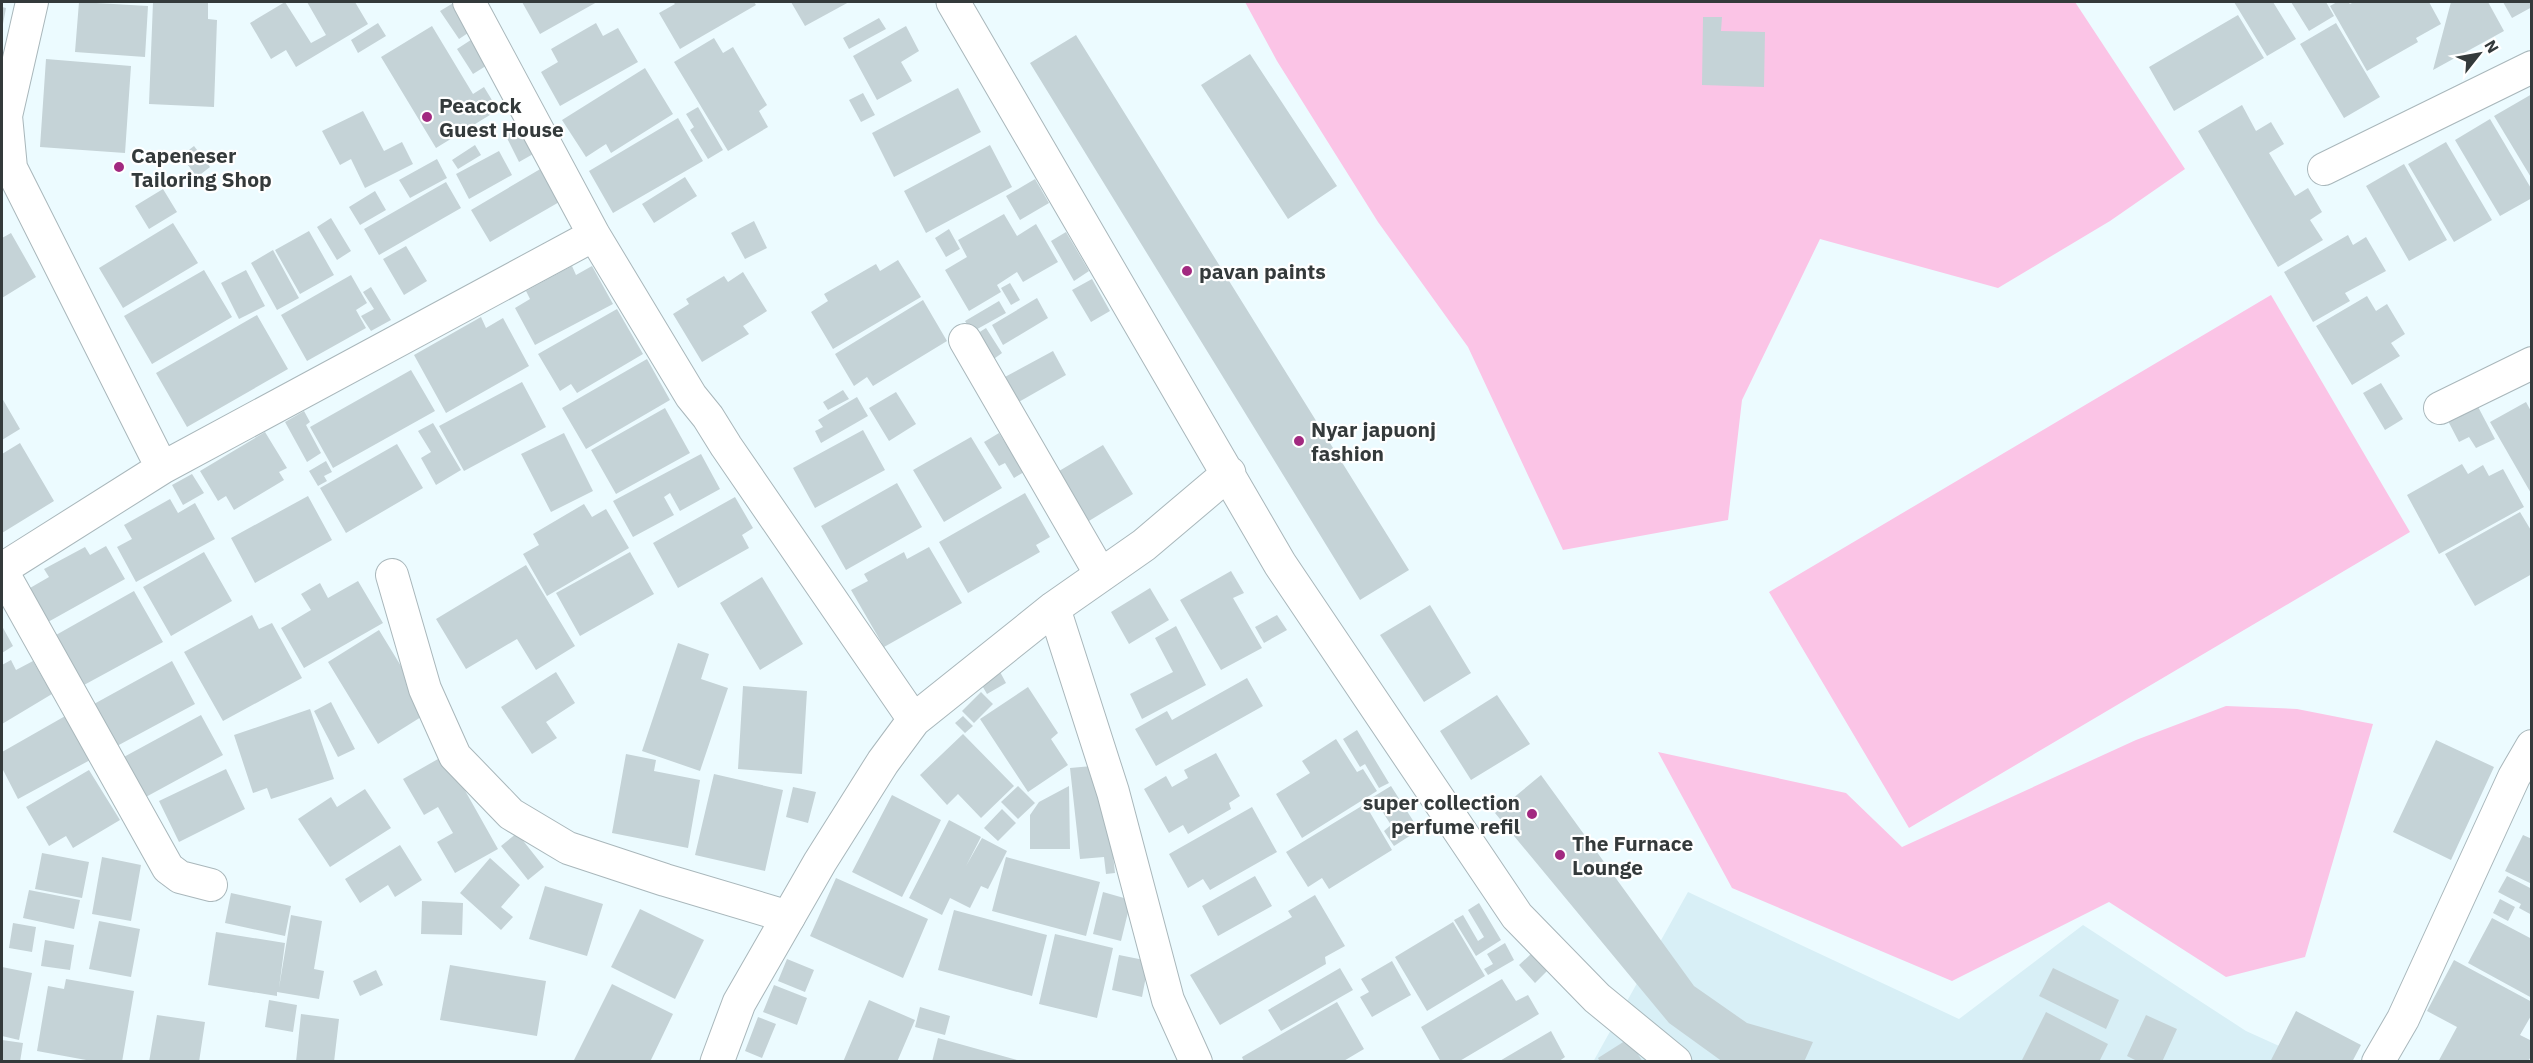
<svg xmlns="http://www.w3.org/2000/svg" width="2533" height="1063" viewBox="0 0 2533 1063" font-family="'IBM Plex Sans',sans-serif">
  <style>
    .built { fill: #d8eff6 }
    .green { fill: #fbc4e6 }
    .building { fill: #c5d3d7 }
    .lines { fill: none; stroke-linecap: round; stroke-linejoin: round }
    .minor-casing { stroke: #a9b7bb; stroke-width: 34 }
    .tertiary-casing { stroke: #a9b7bb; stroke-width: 35 }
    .minor { stroke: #fff; stroke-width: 32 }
    .tertiary { stroke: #fff; stroke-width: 33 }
    .poi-dot { fill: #a22980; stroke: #fff; stroke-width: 2 }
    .labels { text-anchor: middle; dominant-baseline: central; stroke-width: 4.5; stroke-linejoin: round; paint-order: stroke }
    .poi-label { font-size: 21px; font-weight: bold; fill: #343a3b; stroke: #fff; text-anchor: start }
  </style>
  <rect width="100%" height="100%" fill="#ecfbff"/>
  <!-- built -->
  <path class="built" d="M1688 892 1959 1019 2083 925 2246 1031 2312 1061 1593 1062Z"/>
  <!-- green -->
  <path class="green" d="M1245 2H2075L2185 169 2110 221 1998 288 1820 239 1742 400 1728 520 1563 550 1468 347 1378 222 1277 61Z
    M2271 295 2410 532 1909 828 1769 592Z
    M2226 706 2297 709 2373 724 2305 957 2226 977 2109 902 1952 981 1732 888 1658 752 1846 793 1902 847 2136 740Z"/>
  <!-- building -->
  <path class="building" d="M79 2 148 6 145 57 75 52Z
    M153 2H208V19L217 20 214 107 149 104Z
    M285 2 311 43 326 35 307 2H355L368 24 296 67 286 50 271 59 250 23Z
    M455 2 477 27 459 39 440 11Z
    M522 2H597L540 34Z
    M673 2H754L756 5 680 49 659 13 675 4Z
    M791 2H849L805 26Z
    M2234 2H2273L2296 39 2267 56Z
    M2291 2H2326L2334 16 2309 31Z
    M2337 2H2348L2350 4 2354 2H2429L2441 24 2416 38 2418 42 2367 71 2330 6Z
    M2451 2H2488L2504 31 2433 70Z
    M2503 2H2532V7L2512 18Z
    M2 7 6 8 3 24H2Z
    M2238 15 2264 58 2174 111 2149 67Z
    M1703 17H1722L1721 31 1765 32 1764 87 1702 85Z
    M879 18 886 29 849 49 843 38Z
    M378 23 386 36 358 53 351 40Z
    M596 23 603 36 618 28 638 62 560 106 541 72 558 62 551 49Z
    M2336 23 2380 97 2344 118 2300 44Z
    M432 26 473 94 484 87 498 110 436 148 381 57Z
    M906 26 919 51 901 62 912 81 877 100 853 56Z
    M480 34 497 59 473 74 457 49Z
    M1076 35 1409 570 1360 600 1030 63Z
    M714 38 723 53 733 47 767 105 759 111 768 127 728 151 674 62Z
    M1250 54 1337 186 1288 219 1201 85Z
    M46 59 131 66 125 153 40 147Z
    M645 68 673 114 611 153 606 144 586 157 562 120Z
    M958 88 981 132 894 177 872 133Z
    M863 93 875 115 861 122 849 100Z
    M2532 94V179L2494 116Z
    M2242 105 2256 131 2271 122 2284 144 2269 153 2295 196 2308 188 2322 212 2310 220 2323 240 2278 267 2198 131Z
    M698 107 723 150 708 159 690 130 694 127 686 114Z
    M363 111 384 151 402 142 413 164 365 188 351 159 340 165 322 131Z
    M678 118 703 161 613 213 589 171Z
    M2490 119 2532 190V198L2500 216 2455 140Z
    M528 122 542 149 519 162 505 134Z
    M2446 142 2492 220 2454 242 2408 164Z
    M475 145 481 155 458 169 452 160Z
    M990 145 1012 187 926 233 904 191Z
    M194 146 210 167 197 177 181 156Z
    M499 151 512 175 469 199 456 174Z
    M437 159 447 178 410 198 399 180Z
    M2404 164 2447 240 2409 261 2366 186Z
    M542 168 561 201 490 242 471 210Z
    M685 177 697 196 654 223 642 204Z
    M1035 179 1049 203 1020 220 1006 196Z
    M446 182 461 208 379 255 364 229Z
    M163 189 177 212 149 229 135 206Z
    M375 191 386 210 360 225 349 207Z
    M1004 214 1017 236 1036 224 1058 262 1023 282 1017 272 997 285 1001 292 969 311 945 270 967 257 958 240Z
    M331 218 351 251 337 260 317 227Z
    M754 221 767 248 745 259 731 233Z
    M173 223 198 263 123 308 99 268Z
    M949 229 960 249 946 257 935 238Z
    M309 231 334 275 300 294 275 250Z
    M1066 232 1089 271 1074 281 1051 241Z
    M11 233 36 277 2 298V238Z
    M2348 235 2353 245 2366 237 2386 271 2345 293 2350 301 2313 322 2284 272Z
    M406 246 427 281 404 295 383 259Z
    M273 250 299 298 277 310 251 263Z
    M898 260 921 297 833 349 811 312 828 301 824 294 876 264 880 271Z
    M572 266 576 275 592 266 613 304 535 345 515 308 530 299 526 291Z
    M204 270 232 317 152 364 124 316Z
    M246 270 265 306 239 319 221 283Z
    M743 272 767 311 743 326 749 334 702 362 673 314 689 304 686 299 724 276 728 282Z
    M351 275 367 303 356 310 366 328 307 361 281 315Z
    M1092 279 1110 311 1091 322 1072 290Z
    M1010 283 1020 300 1011 305 1001 288Z
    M371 287 391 320 371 331 361 316 374 309 363 292Z
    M2367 296 2376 311 2387 304 2405 334 2391 343 2400 356 2352 385 2316 326Z
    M1037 298 1048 318 1003 345 992 325Z
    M923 300 947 341 873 386 867 377 854 386 835 354Z
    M999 301 1006 313 972 332 965 321Z
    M617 309 643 354 577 393 571 384 560 391 538 354Z
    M257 315 288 369 187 427 156 373Z
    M481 317 486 328 503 318 529 366 446 413 414 355Z
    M986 328 1002 353 991 361 975 335Z
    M1053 351 1066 375 1017 403 1003 378Z
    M647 359 670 400 586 449 562 408Z
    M411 370 435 411 333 468 310 427Z
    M522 382 546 427 464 471 439 426Z
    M2381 383 2403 419 2385 430 2363 393Z
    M843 390 849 399 828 410 823 402Z
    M896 392 916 424 889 441 869 408Z
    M857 397 868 416 821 443 815 431 823 427 818 420Z
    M2 398 20 429 2 440Z
    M2526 402 2532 413V495L2490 422Z
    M2476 403 2495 439 2476 448 2469 437 2459 442 2447 419Z
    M665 408 690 453 616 494 591 450Z
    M304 411 310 422 306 425 321 453 307 462 285 422Z
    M433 423 461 470 436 485 421 458 431 452 418 431Z
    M863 430 885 470 815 508 793 468Z
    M265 432 287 468 279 472 284 480 234 510 226 496 218 501 200 471Z
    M564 433 593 491 551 512 521 454Z
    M999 433 1024 472 1014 478 1005 463 999 466 984 442Z
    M971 437 1002 488 944 522 913 470Z
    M20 443 54 501 2 533V454Z
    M397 444 423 488 346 533 320 488Z
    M1103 445 1133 494 1084 524 1054 474Z
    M701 454 720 489 680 511 670 493 664 497 674 515 633 537 613 501Z
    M326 461 332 472 324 476 327 481 318 486 309 471Z
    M2462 464 2468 474 2483 465 2489 476 2503 469 2524 507 2439 554 2407 495Z
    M192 474 204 493 183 505 172 485Z
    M897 483 922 527 846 570 821 526Z
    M1025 493 1050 537 1036 545 1040 552 968 593 939 542Z
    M308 496 332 540 255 583 231 538Z
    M735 497 753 528 742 535 749 548 678 588 653 543Z
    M170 499 178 513 195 503 215 539 136 582 117 547 132 539 124 525Z
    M584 504 592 517 606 509 629 548 547 596 523 554 539 545 533 534Z
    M2520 512 2532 532V574L2475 606 2445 554Z
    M106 546 125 579 48 622 30 588 49 577 44 569 85 547 90 555Z
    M929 547 962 603 884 647 851 590 868 581 864 574 904 552 907 559Z
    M204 552 232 601 171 636 143 587Z
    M630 552 654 594 580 636 556 593Z
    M526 565 575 646 536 670 517 639 466 669 436 619Z
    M1231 571 1244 593 1233 598 1262 648 1221 670 1180 600Z
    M762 577 803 644 760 670 720 603Z
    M358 581 383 623 304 668 281 628 311 610 301 594 320 583 328 598Z
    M1150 588 1169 620 1129 644 1111 612Z
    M134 591 163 642 84 685 56 635Z
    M1430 605 1471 673 1424 702 1380 635Z
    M252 615 259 629 272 623 302 678 223 721 184 652Z
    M1277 615 1287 630 1264 643 1255 627Z
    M2 626 13 646 2 653Z
    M1176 626 1206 685 1142 719 1130 694 1173 672 1155 638Z
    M379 630 429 712 378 744 328 662Z
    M678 643 709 654 701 679 728 688 700 771 642 751Z
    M11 660 16 670 33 661 52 694 2 724V665Z
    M172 661 195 704 117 746 94 704Z
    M999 670 1006 683 987 694 980 682Z
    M556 672 575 703 546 722 557 738 532 754 501 707Z
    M1247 678 1263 706 1156 766 1135 729 1167 711 1172 720Z
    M743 686 807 691 802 774 738 769Z
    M1028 687 1058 733 1051 739 1068 765 1028 792 980 719Z
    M981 692 993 704 974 723 962 711Z
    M1497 695 1530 744 1471 780 1440 731Z
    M331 702 355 749 338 757 314 711Z
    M310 709 334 779 271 799 267 788 253 793 234 735Z
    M67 715 92 759 18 799 2 768V752Z
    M201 715 223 755 144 798 122 758Z
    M963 716 973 726 965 733 955 723Z
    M1357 730 1389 783 1379 788 1365 764 1360 767 1343 739Z
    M963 734 1014 786 981 818 958 794 947 805 920 775Z
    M1336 739 1357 772 1363 769 1377 791 1302 838 1276 794 1310 773 1302 761Z
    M2436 740 2494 767 2451 860 2393 832Z
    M1216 753 1240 796 1229 803 1231 809 1188 834 1183 825 1169 833 1144 789 1166 776 1172 787 1188 778 1184 770Z
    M626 754 656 760 654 771 700 780 688 848 612 833Z
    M445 755 498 849 455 873 437 842 453 833 438 807 424 815 403 779Z
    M1103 765 1115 873 1106 874 1104 857 1080 859 1070 768Z
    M226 769 245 809 179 842 159 801Z
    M89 770 120 820 73 848 66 836 49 846 26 807Z
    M714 774 783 790 765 871 695 855Z
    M1541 775 1694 986 1747 1023 1813 1042 1804 1062H1723L1669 1023 1495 813Z
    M1018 786 1035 803 1018 819 1001 802Z
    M1069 786 1070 849H1030V815L1039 802Z
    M1391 786 1419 830 1394 846 1384 831 1391 825 1373 797Z
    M793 787 816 792 808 823 786 817Z
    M365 789 391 828 330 867 298 819 331 797 337 807Z
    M892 795 941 820 902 897 852 872Z
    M1365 804 1392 850 1329 889 1322 878 1308 887 1286 852Z
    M1252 807 1277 852 1210 890 1203 879 1188 888 1169 854Z
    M1002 809 1016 823 998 841 984 828Z
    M949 820 981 837 966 866 982 838 1007 851 988 889 981 886 970 908 950 898 942 915 909 898Z
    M517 833 544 867 528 880 501 846Z
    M2523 835 2532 839V884L2505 871Z
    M400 845 422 880 395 897 388 885 360 903 345 879Z
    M42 853 89 862 82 898 35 889Z
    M102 857 141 865 131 921 92 914Z
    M1006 857 1100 882 1086 936 992 911Z
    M490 858 520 885 501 907 513 917 501 930 460 893Z
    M1255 876 1272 906 1218 936 1202 906Z
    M2507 876 2532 889V915L2519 908 2521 904 2498 892Z
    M836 878 928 919 903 978 810 936Z
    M545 886 603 904 587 956 529 939Z
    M29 890 80 900 74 929 23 918Z
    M1103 892 1131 900 1121 941 1093 934Z
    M231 893 291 906 285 936 225 923Z
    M1315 895 1345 946 1325 957 1326 964 1220 1025 1190 975 1292 917 1288 911Z
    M2500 899 2515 907 2508 921 2493 913Z
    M422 901 463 903 462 935 421 934Z
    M1479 903 1501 940 1476 956 1454 920 1463 915 1478 941 1484 937 1468 910Z
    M640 909 704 940 675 999 611 967Z
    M954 910 1047 935 1032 996 938 970Z
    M291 915 322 921 314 969 324 971 319 999 277 992V996L208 985 216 932 285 943 279 988Z
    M2492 918 2532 939V998L2468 963Z
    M99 921 140 929 131 977 89 969Z
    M1453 922 1485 976 1427 1011 1395 957Z
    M13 923 36 927 32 952 9 948Z
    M1055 934 1113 948 1097 1018 1039 1004Z
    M45 940 74 945 70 970 41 966Z
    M1505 943 1514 960 1488 975 1484 969 1493 964 1487 954Z
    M1531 954 1547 971 1535 983 1519 965Z
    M1119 955 1149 961 1142 997 1112 990Z
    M787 959 814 970 805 992 778 981Z
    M2454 960 2532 1002V1014L2520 1035 2532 1041V1054L2528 1062H2438L2457 1027 2427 1011Z
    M1392 961 1411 995 1372 1017 1360 997 1369 992 1361 979Z
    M450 965 546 981 537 1036 440 1020Z
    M2 967 32 973 19 1040 2 1036Z
    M1340 968 1353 990 1281 1031 1268 1010Z
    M2053 968 2119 1000 2106 1029 2039 996Z
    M376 970 383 985 360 996 353 981Z
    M66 979 134 991 122 1062H97L37 1051 48 986 64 989Z
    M1502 979 1516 1001 1528 995 1539 1014 1458 1062H1441L1421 1027Z
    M612 984 673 1014 650 1062H573Z
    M774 985 807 998 797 1025 763 1012Z
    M269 1000 297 1005 293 1032 265 1027Z
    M869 1000 915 1020 897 1062H843Z
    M1337 1002 1364 1049 1342 1062H1244L1242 1057Z
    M920 1007 950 1016 945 1035 915 1027Z
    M2296 1011 2361 1045 2352 1062H2270Z
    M2046 1012 2108 1044 2099 1062H2021Z
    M301 1014 339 1019 334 1062H296Z
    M157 1015 205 1022 199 1062H149Z
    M2146 1015 2177 1029 2162 1062H2139L2127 1056Z
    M758 1017 776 1024 762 1058 745 1051Z
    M1551 1031 1565 1057 1558 1062H1498Z
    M938 1038 1021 1061V1062H932Z
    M1628 1039 1643 1062H1600L1598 1058Z
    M2 1040 23 1043 20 1062H2Z"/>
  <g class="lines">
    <!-- minor casing -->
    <g class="minor-casing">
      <path id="minor" d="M469 2 594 235 691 396 708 417 726 446 914 720
        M2324 169 2532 67
        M965 340 1101 575
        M2440 408 2532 363
        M162 468 594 235
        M2 569 162 468 11 168 6 116 32 2
        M2 571 168 868 180 877 211 885
        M392 575 425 689 455 756 511 814 568 848 665 880 789 917
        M1054 608 1113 792 1168 1000 1196 1062
        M2378 1062 2403 1019 2514 777 2532 746"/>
    </g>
    <!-- tertiary casing -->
    <g class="tertiary-casing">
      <path id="tertiary" d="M953 2 1280 564 1517 916 1597 998 1675 1062
        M717 1062 739 1003 820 862 883 762 914 720 1054 608 1144 545 1229 473"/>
    </g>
    <!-- minor -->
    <use href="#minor" class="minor"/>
    <!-- tertiary -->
    <use href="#tertiary" class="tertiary"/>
  </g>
  <!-- markers -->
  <g class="poi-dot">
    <circle cx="427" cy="117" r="6"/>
    <circle cx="119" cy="167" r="6"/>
    <circle cx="1187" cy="271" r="6"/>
    <circle cx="1299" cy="441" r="6"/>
    <circle cx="1532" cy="814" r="6"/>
    <circle cx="1560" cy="855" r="6"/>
  </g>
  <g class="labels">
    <!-- poi labels -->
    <g class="poi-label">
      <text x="439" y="105">Peacock<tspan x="439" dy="24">Guest House</tspan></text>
      <text x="131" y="155">Capeneser<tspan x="131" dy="24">Tailoring Shop</tspan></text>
      <text x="1199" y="271">pavan paints</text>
      <text x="1311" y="429">Nyar japuonj<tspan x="1311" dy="24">fashion</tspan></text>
      <text x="1520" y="802" text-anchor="end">super collection<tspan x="1520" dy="24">perfume refil</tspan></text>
      <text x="1572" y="843">The Furnace<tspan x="1572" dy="24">Lounge</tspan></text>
    </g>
  </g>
  <!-- border -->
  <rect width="2533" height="1063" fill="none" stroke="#343a3b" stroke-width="6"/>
  <!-- north arrow -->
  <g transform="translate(2479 54) rotate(59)" stroke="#ffffff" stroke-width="4.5" paint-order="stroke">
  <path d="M0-4.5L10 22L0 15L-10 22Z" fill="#343a3b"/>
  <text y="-9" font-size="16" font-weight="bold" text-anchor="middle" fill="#343a3b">N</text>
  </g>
</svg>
